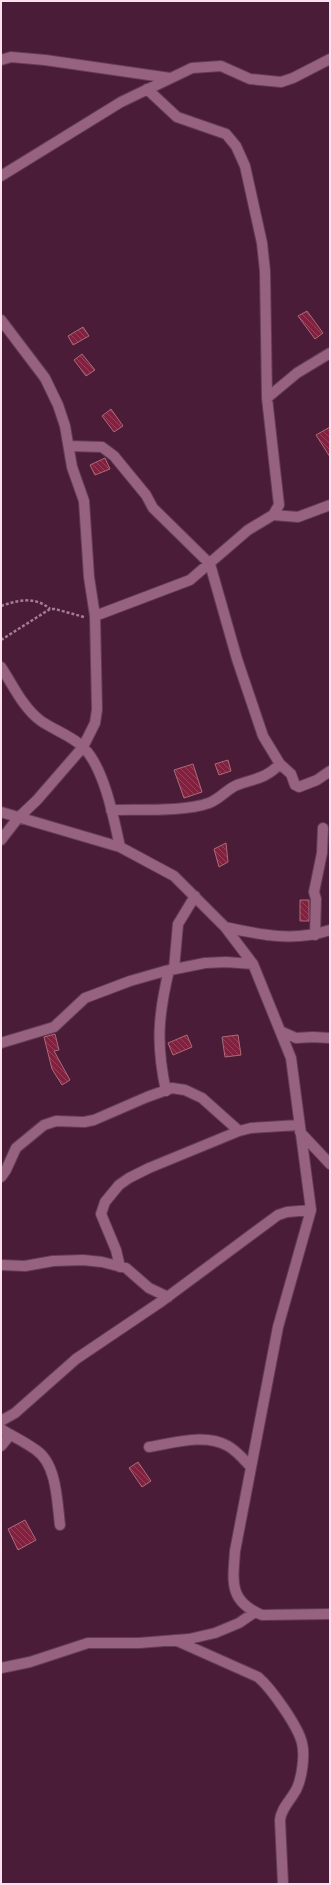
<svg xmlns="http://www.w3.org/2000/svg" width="331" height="1885" viewBox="0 0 331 1885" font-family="'Titillium Web',sans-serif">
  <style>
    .building { fill: url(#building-back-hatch); stroke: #a96c79 }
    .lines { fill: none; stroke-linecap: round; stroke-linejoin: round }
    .minor-casing { stroke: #643c55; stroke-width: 12 }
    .path { stroke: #a47d92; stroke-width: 2.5; stroke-dasharray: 3 2; stroke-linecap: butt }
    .minor { stroke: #97627f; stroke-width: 10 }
  </style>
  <defs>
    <pattern id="building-back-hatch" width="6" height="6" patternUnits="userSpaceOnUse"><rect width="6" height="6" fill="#832040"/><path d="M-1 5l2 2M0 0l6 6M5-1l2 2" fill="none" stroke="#96405c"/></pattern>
  </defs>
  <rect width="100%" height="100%" fill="#4a1c37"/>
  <!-- building -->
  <path class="building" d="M307 311 323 333 315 339 298 316Z
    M83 327 89 336 73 345 68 336Z
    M82 354 95 370 86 376 74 360Z
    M111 409 123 426 114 432 102 416Z
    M330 427V457L316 435Z
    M105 458 110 469 95 475 90 465Z
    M228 760 231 771 219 775 215 764Z
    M193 764 202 792 184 798 174 770Z
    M226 843 228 862 219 867 214 849Z
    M300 900H309V921H300Z
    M55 1034 59 1050 54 1051 70 1080 62 1085 52 1069 44 1037Z
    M187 1035 192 1047 173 1055 168 1043Z
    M238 1035 241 1055 225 1057 222 1037Z
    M138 1462 151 1481 142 1487 129 1468Z
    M25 1520 36 1540 18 1550 8 1529Z"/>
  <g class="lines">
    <!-- minor casing -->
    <g class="minor-casing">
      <path id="minor" d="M1 60 11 57 45 60 170 78
        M1 176 121 102 192 68 221 66 250 79 281 82 293 78 330 59
        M1 320 45 378 58 405 65 426 72 467 84 501 89 577 95 616 97 710 95 723 83 747 37 800 18 818 1 840
        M267 398 297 373 330 353
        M69 446 102 447 114 456 146 495 153 508 210 564 237 659 263 736 280 764 291 774 295 785 299 787 317 780 330 771
        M273 515 298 517 330 505
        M95 616 190 580 248 530 273 515 279 505 267 398 265 271 262 243 245 166 236 146 226 134 177 117 147 89
        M1 667C13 685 23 708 41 721 54 730 72 736 83 747 104 767 114 819 120 847
        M111 810C138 809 184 812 209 803 220 799 227 789 237 785 256 778 265 779 280 764
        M1 812 120 847 174 876 225 927 253 964 291 1058 311 1210 278 1327 235 1551C233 1581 228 1601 262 1615L330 1614
        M225 927C261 935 294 942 330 930
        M315 935 316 899 314 892 322 853 323 828
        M174 969 178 924 195 896
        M280 1031 296 1038 313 1037 330 1038
        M1 1043 54 1027 85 998 130 981 165 971 205 963 226 962 253 964
        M166 1091C156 1045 158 1016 169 970
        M300 1132 330 1164
        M1 1177 6 1170 16 1148 44 1125 56 1121 84 1122 94 1120 147 1097 172 1088 185 1090 202 1098 239 1131
        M1 1265 25 1266 53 1261 83 1260 102 1262 126 1268 149 1288 168 1297
        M120 1267 116 1250 101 1214 105 1202 119 1185 129 1178 149 1168 239 1131 251 1128 299 1125
        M1 1421 15 1413 76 1359 162 1301 278 1215 287 1212 311 1210
        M1 1429C12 1436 25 1442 36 1450 57 1464 57 1502 60 1525
        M1 1446 10 1435
        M149 1447C173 1443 205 1433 228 1446 237 1451 244 1460 251 1467
        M175 1640 258 1677C271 1688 298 1726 302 1743 305 1755 302 1777 297 1788 292 1799 281 1808 280 1820L283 1884
        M1 1668 30 1662 88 1643H139L189 1639 215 1633 239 1623 255 1612"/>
    </g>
    <!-- path -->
    <path class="path" d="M1 606C18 600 35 596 50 609
      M1 640 50 609H55L84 617"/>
    <!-- minor -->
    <use href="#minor" class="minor"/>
  </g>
  <!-- border -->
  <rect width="331" height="1885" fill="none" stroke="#ffe0ef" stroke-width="4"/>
</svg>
